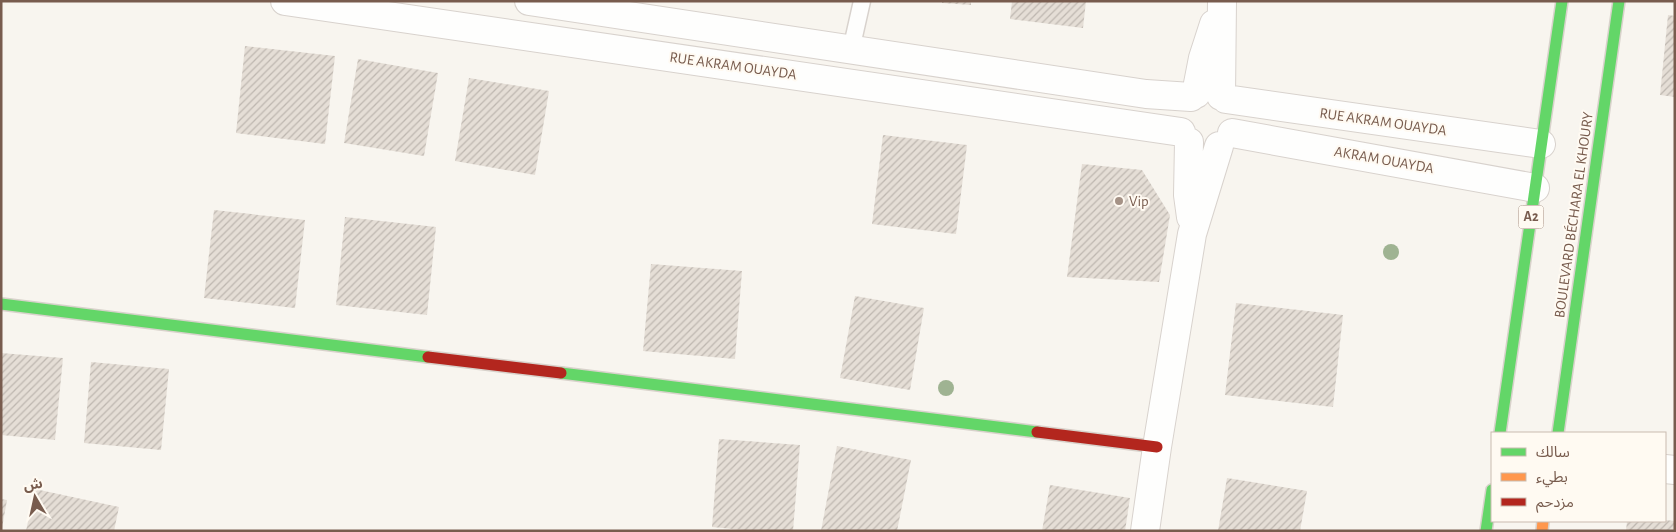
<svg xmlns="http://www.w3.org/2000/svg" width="1676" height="532" viewBox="0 0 1676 532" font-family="'Alegreya Sans','Noto Sans Arabic',sans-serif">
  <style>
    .building { fill: url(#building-hatch) }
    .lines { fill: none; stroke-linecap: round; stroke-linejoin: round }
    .lane-casing { stroke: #d8d2cd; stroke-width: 19 }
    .street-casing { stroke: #d8d2cd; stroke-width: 30 }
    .fast-casing { stroke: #d8d2cb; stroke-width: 14 }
    .slow-casing { stroke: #d8d2cb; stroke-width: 14 }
    .jam-casing { stroke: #d8d2cb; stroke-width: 14 }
    .lane { stroke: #fefefd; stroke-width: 16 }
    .street { stroke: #fefefd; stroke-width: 28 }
    .fast { stroke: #63d668; stroke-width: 11 }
    .slow { stroke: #ff974d; stroke-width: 11 }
    .jam { stroke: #b3261e; stroke-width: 11 }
    .tree { fill: #9fb392 }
    .poi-dot { fill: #a59286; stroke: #fffaf2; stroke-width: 2 }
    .labels { text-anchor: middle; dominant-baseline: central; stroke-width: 4; stroke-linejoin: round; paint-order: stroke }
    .shield { fill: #fffaf2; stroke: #a08b7f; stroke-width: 1 }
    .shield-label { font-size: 14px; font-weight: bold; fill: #785c4e }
    .street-label { font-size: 15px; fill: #785c4e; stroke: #fffaf2 }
    .poi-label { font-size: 15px; fill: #785c4e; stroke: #fffaf2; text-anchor: start }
  </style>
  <defs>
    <pattern id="building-hatch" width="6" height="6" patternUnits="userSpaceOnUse" patternTransform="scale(1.25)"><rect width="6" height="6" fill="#e5ded6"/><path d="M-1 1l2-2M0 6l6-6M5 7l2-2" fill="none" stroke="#beb7b0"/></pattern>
  </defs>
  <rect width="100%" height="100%" fill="#f8f5ef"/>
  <!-- building -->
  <path class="building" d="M942 1H971V5L942 3Z
    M1012 1H1086L1083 28 1010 19Z
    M1668 15 1675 16V97L1660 95Z
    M245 46 335 56 325 144 236 133Z
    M358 59 438 73 424 156 344 143Z
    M469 78 549 91 535 175 455 161Z
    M883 135 967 145 956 234 872 224Z
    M1082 164 1142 170 1170 215 1159 282 1067 277Z
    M214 210 305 220 295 308 204 298Z
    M345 217 436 227 427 315 336 305Z
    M651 264 742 271 735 359 643 351Z
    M855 296 924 308 910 390 840 378Z
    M1236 303 1343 315 1333 407 1225 395Z
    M1 353 63 358 55 440 1 435Z
    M91 362 169 369 161 450 84 443Z
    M719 439 800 445 793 531H754L712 527Z
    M837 446 911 460 897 531H821Z
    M1227 478 1307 491 1300 531H1218Z
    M1050 485 1130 498 1125 531H1042Z
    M35 489 119 507 114 531H26Z
    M1 499 7 500 2 528H1Z
    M1665 520 1675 521V531H1626L1627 521Z"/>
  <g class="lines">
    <!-- lane casing -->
    <g class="lane-casing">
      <path id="lane" d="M851 50 862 1"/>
    </g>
    <!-- street casing -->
    <g class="street-casing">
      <path id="street" d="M285 1 1181 132
        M529 1 1146 94 1191 97
        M1196 94 1203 58 1214 24
        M1221 96 1222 1
        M1226 99 1541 144
        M1232 133 1535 188
        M1189 142 1188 195 1191 217
        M1665 469 1675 470
        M1145 531 1157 447 1192 234 1219 146"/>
    </g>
    <!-- fast casing -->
    <g class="fast-casing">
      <path id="fast" d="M1 304 428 357
        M561 373 1037 432
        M1500 433 1562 1
        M1558 433 1619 1
        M1486 531 1492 490"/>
    </g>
    <!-- slow casing -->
    <g class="slow-casing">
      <path id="slow" d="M1542 531 1543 521"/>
    </g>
    <!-- jam casing -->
    <g class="jam-casing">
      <path id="jam" d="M428 357 561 373
        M1037 432 1157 447"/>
    </g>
    <!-- lane -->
    <use href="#lane" class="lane"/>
    <!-- street -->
    <use href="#street" class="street"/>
    <!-- fast -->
    <use href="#fast" class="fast"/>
    <!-- slow -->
    <use href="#slow" class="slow"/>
    <!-- jam -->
    <use href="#jam" class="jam"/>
  </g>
  <!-- trees -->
  <g class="tree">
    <circle cx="1391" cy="252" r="8"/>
    <circle cx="946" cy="388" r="8"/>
  </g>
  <!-- markers -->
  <circle class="poi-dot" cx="1119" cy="201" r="5"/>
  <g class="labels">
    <!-- shield labels -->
    <rect class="shield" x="1518.5" y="205.5" width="25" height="23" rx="4"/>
    <g class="shield-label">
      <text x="1531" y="217">A2</text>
    </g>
    <!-- street labels -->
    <g class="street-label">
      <text transform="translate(733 66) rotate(8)">RUE AKRAM OUAYDA</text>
      <text transform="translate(1383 122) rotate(8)">RUE AKRAM OUAYDA</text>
      <text transform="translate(1384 160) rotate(10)">AKRAM OUAYDA</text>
      <text transform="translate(1574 215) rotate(-82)">BOULEVARD BÉCHARA EL KHOURY</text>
    </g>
    <!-- poi labels -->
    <g class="poi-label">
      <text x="1129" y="201">Vip</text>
    </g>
  </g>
  <!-- border -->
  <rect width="1676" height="532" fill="none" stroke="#785c4e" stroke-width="5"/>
  <!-- legend -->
  <rect x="1491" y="432" width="175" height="90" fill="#fffaf2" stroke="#c9bbb0"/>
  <rect x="1501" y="448" width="25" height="8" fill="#63d668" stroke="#c9bbb0"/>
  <text x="1536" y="457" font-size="15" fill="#785c4e">سالك</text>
  <rect x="1501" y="473" width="25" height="8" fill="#ff974d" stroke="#c9bbb0"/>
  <text x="1536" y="482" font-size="15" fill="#785c4e">بطيء</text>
  <rect x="1501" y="498" width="25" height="8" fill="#b3261e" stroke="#c9bbb0"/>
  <text x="1536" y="507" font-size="15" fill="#785c4e">مزدحم</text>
  <!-- north arrow -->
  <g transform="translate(35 497) rotate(351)" stroke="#fffaf2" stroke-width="4" paint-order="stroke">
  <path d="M0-4L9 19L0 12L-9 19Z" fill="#785c4e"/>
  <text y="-8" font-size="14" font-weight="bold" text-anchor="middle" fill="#785c4e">ش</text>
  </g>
</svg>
